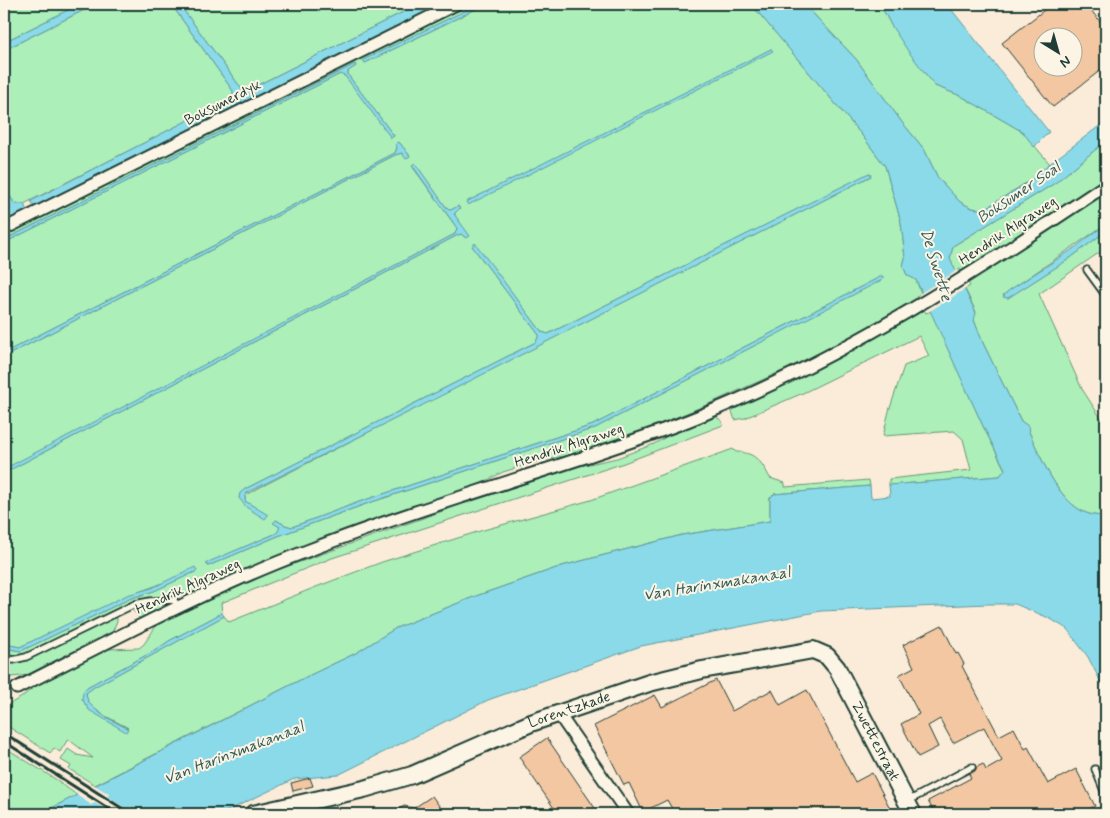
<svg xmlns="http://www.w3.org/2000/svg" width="1110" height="818" viewBox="0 0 1110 818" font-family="Mynerve,sans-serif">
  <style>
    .green { fill: #acefb8; stroke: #669676; fill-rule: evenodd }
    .water { fill: #8bdae9; stroke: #609ba1 }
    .pier { fill: #faecd8 }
    .building { fill: #f4c7a3; stroke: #1f3d34; fill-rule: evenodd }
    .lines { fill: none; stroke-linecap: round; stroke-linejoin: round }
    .lane-casing { stroke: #1f3d34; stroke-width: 9 }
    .street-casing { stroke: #1f3d34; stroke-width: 15 }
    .secondary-casing { stroke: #1f3d34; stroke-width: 20 }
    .lane { stroke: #fcf5e5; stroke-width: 5.5 }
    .street { stroke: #fcf5e5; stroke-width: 11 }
    .secondary { stroke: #fcf5e5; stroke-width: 16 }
    .rail { stroke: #1f3d34; stroke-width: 3 }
    .labels { text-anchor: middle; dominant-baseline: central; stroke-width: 4; stroke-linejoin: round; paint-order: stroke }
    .street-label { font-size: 15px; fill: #1f3d34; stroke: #fcf5e5 }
    .water-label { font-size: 16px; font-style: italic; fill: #355c58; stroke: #fcf5e5 }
  </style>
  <rect width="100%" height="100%" fill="#faecd8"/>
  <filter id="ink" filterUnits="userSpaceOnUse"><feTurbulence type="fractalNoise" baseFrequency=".02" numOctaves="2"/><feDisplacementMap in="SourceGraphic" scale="10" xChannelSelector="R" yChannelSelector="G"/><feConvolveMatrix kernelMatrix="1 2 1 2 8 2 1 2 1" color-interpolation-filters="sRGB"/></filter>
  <g filter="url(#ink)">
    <!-- green -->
    <path class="green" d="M4 4H80L4 42Z
      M96 4H171L233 91 234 97 24 204H15L4 187V50Z
      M179 4H419L244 92Z
      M464 4H479L364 60 365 63 486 4H751L861 134 885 166 901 222 905 258 903 266 907 275 916 280 921 293 916 297 917 300 857 334 791 367 704 406 632 435 574 454 539 461 503 472 476 486 331 535 294 550 241 571 191 594 140 599 119 607 25 654 12 656 4 654V648L21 651 129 599 154 591 197 571 127 596 20 647 4 644V473L456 236 461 234 466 238 469 236 455 216V212L460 208 458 206 451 210 446 207 415 164 412 166 457 228 455 234 4 470V357L395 155 402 153 410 156 399 142 395 153 4 353V243L340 74 345 76 394 136 348 75V71L356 66 355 64 4 240V234ZM772 49 468 204 467 202ZM870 173 871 176 245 495V501L267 515 239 498 245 489 536 342 539 335 472 246 475 244 538 327 542 332 548 334ZM882 276 883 279 595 428 363 505 278 536 208 566 207 563 277 533 280 529 276 520 285 525 292 527 362 501 593 425Z
      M804 4H880L891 25 935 86 961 96 1023 132 1050 164 1036 174 1037 176 983 210 972 208 960 202 938 178 924 149 901 121 856 59Z
      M1106 141V178L962 273 960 269 956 272 950 259 953 246 1055 183Z
      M1106 192V224L1003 295 1008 298 1012 295 1069 259 1106 231V248L1039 294 1082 389 1106 426V515C1065 522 1043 461 1029 432L1030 430 1021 421 983 343 974 320V317L976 312 965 289 970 286 968 282Z
      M924 310 926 313 931 311 983 426 1005 470 1000 476 889 485V479L971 470 963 439 954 431 883 436 889 411 904 366 929 356 919 336 803 393 745 418 735 420 731 409 805 375Z
      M715 416 722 421 723 425 624 463 332 558 221 603 222 613 169 641 156 650 87 687 85 705 128 728C115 721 86 710 86 693L94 687 224 616 229 622 316 587 382 562 480 531 591 500 733 449 736 452C756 452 762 463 770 478L785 483V487L869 480 870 486 774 494 770 498V521L682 535 612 553 562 566 476 596 396 628 356 653 304 678 95 785 69 769 71 766 61 760 68 749 77 755 93 758 68 739 60 752 54 748 50 753 4 724V707L22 697 35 686 107 649 139 648 144 644 158 623 266 574 465 503 580 466 617 458 654 444 678 430Z
      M166 604V606L140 619 133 610C141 603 155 604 166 604Z
      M111 618H117V621L112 633 29 675 12 677 4 681V662L14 663 27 660Z
      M4 747 60 782V783L77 795 40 814H4Z"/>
    <!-- water -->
    <path class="water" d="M80 4H96L4 50V42Z
      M171 4H179L244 92 419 4H443L34 207 31 201 233 97V91Z
      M479 4H486L365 63 363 60Z
      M751 4H804L856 59 901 121 924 149 938 178 960 202 972 208 983 210 1037 177 1036 174 1106 121V141L1055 183 953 246 950 259 976 313 974 320 983 343 1021 421 1028 426 1029 432C1043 461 1065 522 1106 515V692L1088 657 1067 629 1049 618 1015 604H988L821 611 641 646 488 700 338 775 294 779 221 814H137V811L133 808 118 814H40L304 678 356 653 396 628 476 596 562 566 682 535 770 521V498L774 494 870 486 871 498 890 496 889 485 1000 476 1005 469 983 426 916 280 907 275 903 266 905 258 901 222 885 166 861 134Z
      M880 4H947L1049 132 1034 147 1023 132 961 96 935 86 908 51 891 25Z
      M771 49 773 51 468 205 466 202Z
      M355 64 356 66 348 71V75L394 136 391 138 345 76 340 74 4 243V240Z
      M399 142 410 156 406 159 402 153 395 155 4 357V353L395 153 397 148 396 144Z
      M415 163 446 207 451 210 458 206 460 208 454 214 470 236 466 238 461 234 456 236 4 473V469L455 234 457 228 412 165Z
      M869 173 871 176 421 406 248 492 245 495V501L268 515 265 519 246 507 239 498 240 493 245 489 536 342 539 335 472 246 475 243 538 327 542 332 548 334Z
      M4 187 15 204H24L27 211 4 223V212L10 209 4 199Z
      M1106 224V231L1069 259 1008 298 1003 297 1008 291 1073 249Z
      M882 276 884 279 595 428 363 505 278 536 208 566 206 563 277 533 280 527 273 523 276 520 285 525 292 527 362 501 593 425Z
      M195 567 197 571 154 591 129 599 21 651 4 648V644L20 647 127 595 152 588Z
      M222 613 224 616 94 687 86 693C86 710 115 721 128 729L126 732 89 710 82 699 83 692 87 687 156 650 169 641Z"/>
    <!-- pier -->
    <path class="pier" d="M958 270 967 288 928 312 919 294Z
      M93 784 104 791 109 793 108 797 127 809 130 807 137 811V814L129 811 123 814H113L95 803 91 805 75 793Z"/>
    <!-- building -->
    <path class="building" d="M1052 4H1086L1106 29V66L1053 107 1002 43ZM1042 38H1072V68H1042Z
      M942 625 956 654 958 653 964 664 962 666 999 736 1014 728 1025 749 1028 747 1048 784 1076 769 1095 806 1079 814H935L928 801 971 778 969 774 975 771 977 767 983 764 986 770 1002 761 984 727 953 743 940 719 928 726 938 747 918 757 901 724 919 714 899 675 914 667 903 645Z
      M716 680 732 711 772 690 780 705 807 690 855 782 872 773 893 814H675L667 800 643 812 629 783 624 785 594 726 655 695 662 707Z
      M547 738 599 814H558L519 757Z
      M310 778 313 786 293 791 291 783Z
      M432 796 445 814H391L404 806 414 808Z"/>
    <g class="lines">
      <!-- lane casing -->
      <g class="lane-casing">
        <path id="lane" d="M1087 270 1106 296
          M4 658 13 660 26 657 135 604 150 601 174 600 178 607
          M1095 769 1106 796
          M908 801 972 767"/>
      </g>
      <!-- street casing -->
      <g class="street-casing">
        <path id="street" d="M4 229 456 4
          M17 688C112 640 207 589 307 551 397 516 490 488 582 458 624 444 667 430 707 413 850 354 979 270 1106 185
          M558 713 628 814
          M303 802 310 814"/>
      </g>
      <!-- secondary casing -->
      <g class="secondary-casing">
        <g id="secondary">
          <path id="s1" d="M253 814 364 789 412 775 531 723 649 683 702 670 813 650 827 656 837 668 913 814"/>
        </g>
      </g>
      <!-- lane -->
      <use href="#lane" class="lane"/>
      <!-- street -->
      <use href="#street" class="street"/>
      <!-- secondary -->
      <use href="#secondary" class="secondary"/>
      <!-- rail -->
      <path class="rail" d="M4 733 131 814
        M8 744 117 814"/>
    </g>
  </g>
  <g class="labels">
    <!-- street labels -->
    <g class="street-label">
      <text transform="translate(223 103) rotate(-27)">Boksumerdyk</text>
      <text transform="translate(1008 231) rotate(-33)">Hendrik Algraweg</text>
      <text transform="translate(569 446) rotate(-18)">Hendrik Algraweg</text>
      <text transform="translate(188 587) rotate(-25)">Hendrik Algraweg</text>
      <text stroke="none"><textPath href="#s1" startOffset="334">Lorentzkade</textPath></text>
      <text stroke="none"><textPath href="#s1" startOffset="699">Zwettestraat</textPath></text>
    </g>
    <!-- water labels -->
    <g class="water-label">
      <text transform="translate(1019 193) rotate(-34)">Boksumer Soal</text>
      <text transform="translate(936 265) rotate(73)">De Swette</text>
      <text transform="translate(717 584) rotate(-9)">Van Harinxmakanaal</text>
      <text transform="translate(234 753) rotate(-21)">Van Harinxmakanaal</text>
    </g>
  </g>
  <!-- margin -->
  <rect width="1110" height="818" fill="none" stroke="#fcf5e5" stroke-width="20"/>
  <rect x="10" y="10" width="1090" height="798" fill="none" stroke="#1f3d34" stroke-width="2" filter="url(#ink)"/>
  <!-- north arrow -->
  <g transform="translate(1058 52) rotate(143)"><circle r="24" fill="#fcf5e5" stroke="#a4ab9e"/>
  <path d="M0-4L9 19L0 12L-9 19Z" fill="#1f3d34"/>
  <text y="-8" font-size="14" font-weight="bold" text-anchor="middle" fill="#1f3d34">N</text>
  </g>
</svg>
